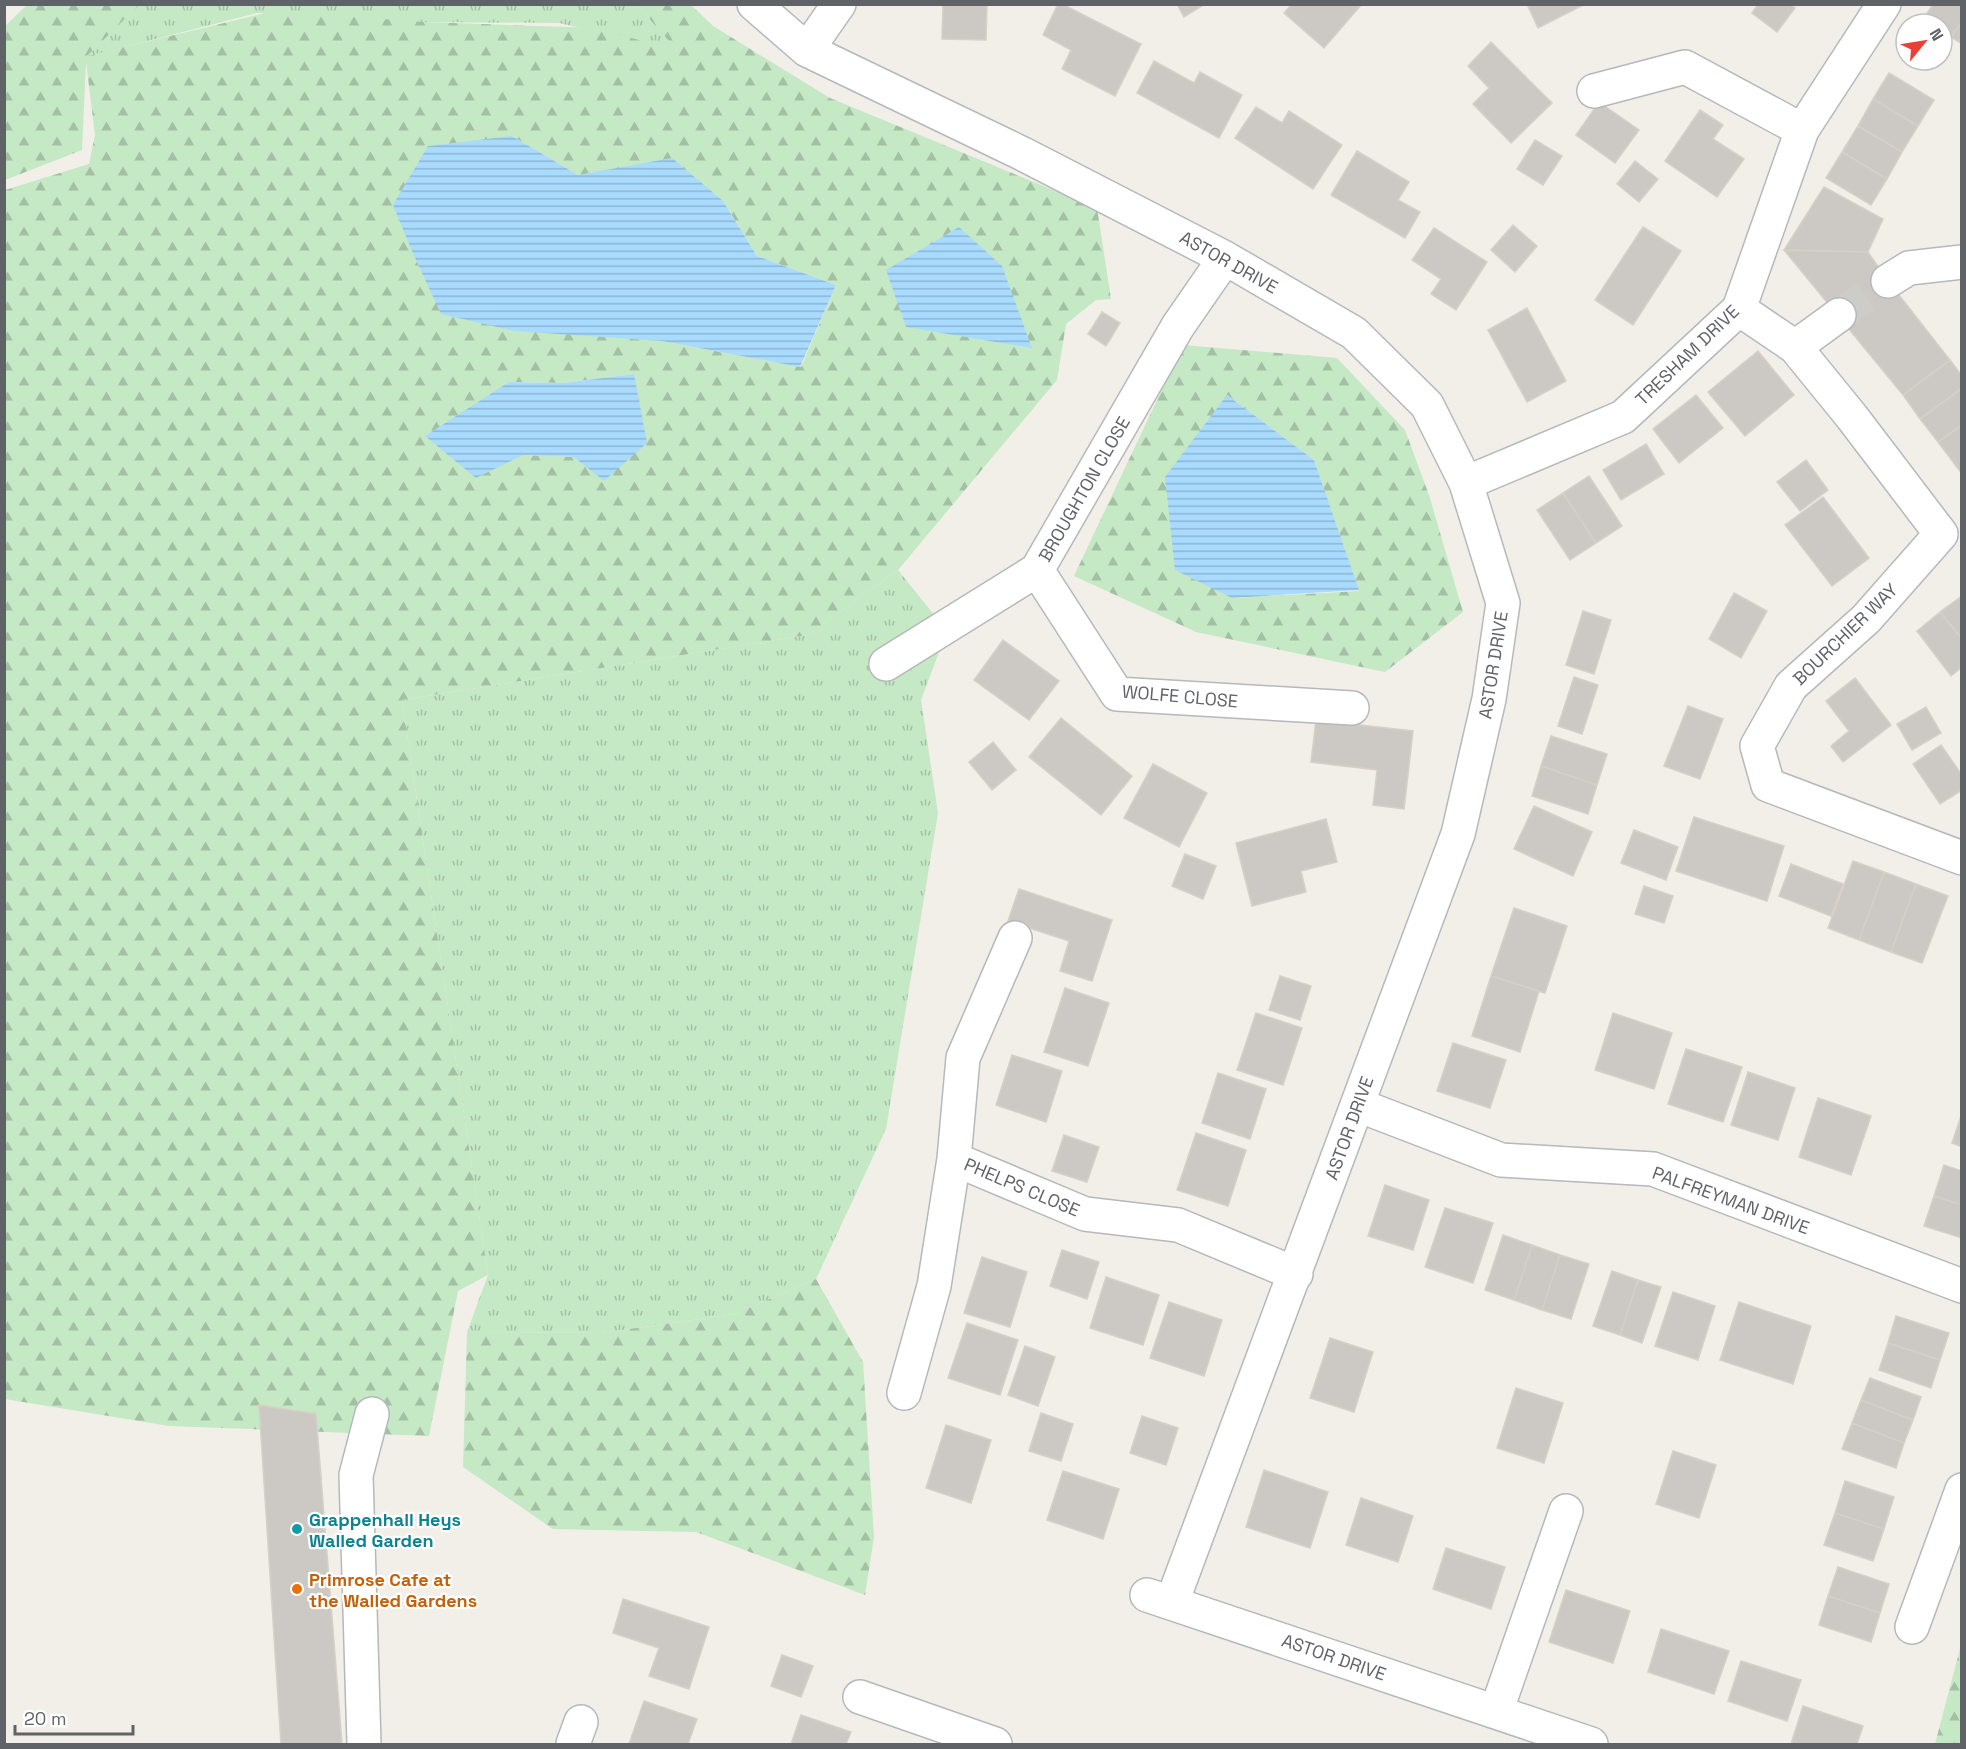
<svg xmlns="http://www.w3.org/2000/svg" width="1966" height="1749" viewBox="0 0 1966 1749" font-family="'Space Grotesk',sans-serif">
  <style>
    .grass { fill: url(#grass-tufts) }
    .forest { fill: url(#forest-firs); fill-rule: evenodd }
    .water { fill: url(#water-rules) }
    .building { fill: #ccc9c5; stroke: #d6d0c6; stroke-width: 1.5 }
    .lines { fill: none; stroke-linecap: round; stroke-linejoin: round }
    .minor-tunnel { stroke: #ccccc8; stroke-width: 33; stroke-dasharray: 33 16; stroke-linecap: butt }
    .minor-casing { stroke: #b5b8bc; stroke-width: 36 }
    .minor { stroke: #fff; stroke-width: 33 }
    .culture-dot { fill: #0f9aa8; stroke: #fff; stroke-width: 2 }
    .food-dot { fill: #e8710a; stroke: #fff; stroke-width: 2 }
    .labels { text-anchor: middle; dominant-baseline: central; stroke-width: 4.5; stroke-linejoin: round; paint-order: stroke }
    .street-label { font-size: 18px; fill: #5f6368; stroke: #fff }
    .culture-label { font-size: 18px; font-weight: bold; fill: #0d838f; stroke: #fff; text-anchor: start }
    .food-label { font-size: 18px; font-weight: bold; fill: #c56008; stroke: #fff; text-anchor: start }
  </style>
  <defs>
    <pattern id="grass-tufts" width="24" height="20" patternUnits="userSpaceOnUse" patternTransform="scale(1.5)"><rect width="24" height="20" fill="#c5e8c5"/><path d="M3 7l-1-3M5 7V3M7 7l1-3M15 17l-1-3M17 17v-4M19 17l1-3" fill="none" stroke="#a3c0a4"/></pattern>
    <pattern id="forest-firs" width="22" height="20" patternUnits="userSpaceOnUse" patternTransform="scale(1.5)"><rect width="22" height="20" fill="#c5e8c5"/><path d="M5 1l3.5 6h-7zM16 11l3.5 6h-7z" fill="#a3c0a4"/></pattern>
    <pattern id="water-rules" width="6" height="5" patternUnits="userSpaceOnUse" patternTransform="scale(1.5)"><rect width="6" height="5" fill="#a9dbff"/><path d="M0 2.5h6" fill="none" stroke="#8db5d2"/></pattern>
  </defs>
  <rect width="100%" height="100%" fill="#f1efe8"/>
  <!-- grass -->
  <path class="grass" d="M139 4 637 5 679 51 559 23 424 22 257 13 86 57Z
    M898 570 947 631 921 700 938 813 886 1129 816 1279 735 1314 601 1333 467 1332 488 1275 402 700 808 635Z"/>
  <!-- forest -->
  <path class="forest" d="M690 4 713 26 830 98 1097 208 1111 299 1096 300 1066 324 1057 380 898 570 808 635 402 700 488 1275 458 1291 429 1436 169 1426 5 1399V190L89 164 95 135 86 62 82 150 5 180V26L27 5H139L87 56 274 11 424 22 596 28 678 51 637 5ZM512 136 578 175 723 201 757 256 836 285 801 367 662 341ZM634 374 604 481 575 457 523 455 509 382 563 383Z
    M1183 345 1337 358 1405 430 1430 498 1463 612 1385 672 1196 632 1074 576ZM1227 395 1314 460 1359 591 1232 598Z
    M816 1279 863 1362 874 1537 865 1595 696 1532 553 1529 463 1467 467 1332 601 1333 735 1314Z
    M1961 1645V1744H1935Z"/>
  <!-- water -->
  <path class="water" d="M512 136 578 175 672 158 723 201 757 256 836 285 800 367 662 341 514 331 441 314 412 251 393 205 428 146Z
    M959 227 1002 266 1032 348 906 327 886 270Z
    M634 374 647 443 604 481 574 457 523 455 476 478 425 436 509 382 563 383Z
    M1227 395 1314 460 1359 590 1232 598 1175 570 1165 477Z"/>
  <!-- building -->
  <path class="building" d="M943 4H987L986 40 942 39Z
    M1058 4H1062L1141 44 1115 96 1062 69 1071 50 1043 35Z
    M1177 4H1205L1184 17Z
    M1292 4H1362L1324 48 1284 13Z
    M1527 4H1585L1538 28Z
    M1758 4H1790L1795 8 1777 32 1752 13Z
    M1933 4H1962V22L1951 37 1942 31V24H1932L1924 18Z
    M1962 22V44L1951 37Z
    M1491 42 1552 103 1511 143 1473 104 1489 88 1468 66Z
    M1154 61 1194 83 1200 72 1242 95 1219 138 1137 93Z
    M1889 73 1934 100 1918 126 1873 99Z
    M1873 99 1918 126 1902 152 1858 126Z
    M1599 102 1639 130 1615 163 1576 135Z
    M1256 107 1282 123 1289 111 1342 145 1313 189 1235 138Z
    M1700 110 1723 125 1713 139 1744 159 1717 197 1665 161Z
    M1858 126 1902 152 1887 179 1842 152Z
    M1535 140 1562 156 1543 185 1517 169Z
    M1357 151 1409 182 1398 200 1420 212 1405 238 1331 195Z
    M1842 152 1887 179 1871 205 1826 178Z
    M1635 161 1658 179 1639 202 1617 184Z
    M1824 187 1883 219 1868 252 1784 250Z
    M1513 225 1537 246 1515 272 1491 250Z
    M1643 227 1681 251 1633 325 1595 300Z
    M1434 228 1487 262 1456 310 1431 294 1441 279 1412 260Z
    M1784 250 1868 252 1888 281 1950 360 1903 395Z
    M1527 308 1566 381 1527 402 1488 330Z
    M1102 312 1120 323 1106 346 1088 334Z
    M1758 351 1794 395 1745 436 1708 392Z
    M1950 360 1962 376V388L1920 419 1903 395Z
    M1962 388V425L1938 442 1920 419Z
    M1696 395 1723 428 1679 463 1653 429Z
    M1962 425V474L1938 442Z
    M1646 444 1664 474 1621 500 1603 470Z
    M1806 460 1828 490 1800 511 1777 482Z
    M1589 476 1622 526 1596 543 1563 493Z
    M1563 493 1596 543 1570 560 1537 510Z
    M1823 497 1869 558 1832 586 1785 525Z
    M1734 593 1767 611 1741 658 1709 639Z
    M1962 596V639L1940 612Z
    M1583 611 1611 620 1594 674 1566 665Z
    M1940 612 1962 639V667L1951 676 1917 631Z
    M1003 640 1059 681 1029 720 974 680Z
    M1574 677 1598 685 1582 734 1558 726Z
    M1855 678 1891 725 1843 762 1831 746 1849 731 1826 701Z
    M1688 706 1723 719 1700 779 1664 766Z
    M1926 707 1941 733 1912 750 1897 724Z
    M1061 718 1132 776 1101 815 1029 757Z
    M1316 720 1413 731 1404 809 1373 805 1377 770 1311 762Z
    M1551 736 1607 754 1597 785 1541 766Z
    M993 742 1016 770 992 790 969 762Z
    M1941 745 1962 775V790L1940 804 1913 764Z
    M1153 764 1207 793 1179 847 1124 818Z
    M1541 766 1597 785 1588 814 1532 796Z
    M1534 806 1592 832 1573 876 1514 849Z
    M1694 817 1784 846 1767 901 1676 871Z
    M1326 819 1337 862 1301 871 1306 892 1252 906 1236 843Z
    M1634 830 1678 847 1666 880 1621 863Z
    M1185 854 1216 866 1203 899 1172 886Z
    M1853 861 1884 872 1859 940 1828 928Z
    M1791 864 1843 884 1831 916 1779 896Z
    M1884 872 1916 884 1891 952 1859 940Z
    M1916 884 1948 896 1922 963 1891 952Z
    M1644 886 1673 896 1664 923 1635 914Z
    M1019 889 1112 920 1092 981 1060 971 1069 941 1008 921Z
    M1514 908 1567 926 1545 993 1491 976Z
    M1280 976 1311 986 1300 1020 1269 1010Z
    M1491 976 1539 991 1520 1052 1472 1036Z
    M1065 988 1109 1003 1088 1066 1044 1052Z
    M1256 1013 1302 1028 1283 1085 1237 1070Z
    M1613 1013 1672 1033 1654 1089 1595 1070Z
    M1453 1043 1506 1060 1490 1108 1437 1091Z
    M1686 1049 1742 1067 1723 1122 1668 1104Z
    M1012 1055 1062 1071 1046 1122 996 1105Z
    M1748 1072 1795 1088 1778 1140 1731 1125Z
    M1218 1073 1266 1089 1250 1139 1202 1123Z
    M1818 1098 1871 1116 1851 1175 1799 1157Z
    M1962 1113V1147L1952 1143Z
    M1196 1133 1246 1150 1228 1206 1177 1190Z
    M1064 1135 1099 1147 1087 1182 1052 1171Z
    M1944 1165 1962 1171V1205L1934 1196Z
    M1385 1185 1429 1200 1413 1250 1368 1236Z
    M1934 1196 1962 1205V1238L1924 1226Z
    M1445 1208 1493 1223 1473 1283 1425 1267Z
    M1503 1235 1532 1245 1514 1300 1485 1290Z
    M1532 1245 1560 1255 1542 1310 1514 1300Z
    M1062 1250 1099 1262 1087 1299 1050 1286Z
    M1560 1255 1589 1264 1571 1319 1542 1310Z
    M982 1257 1027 1272 1010 1327 964 1313Z
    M1612 1271 1638 1280 1620 1335 1593 1326Z
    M1106 1277 1159 1295 1143 1345 1090 1328Z
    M1638 1280 1661 1287 1642 1343 1620 1335Z
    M1673 1292 1715 1306 1698 1360 1655 1346Z
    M1169 1302 1222 1320 1204 1376 1150 1358Z
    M1739 1302 1811 1326 1793 1384 1720 1360Z
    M1896 1316 1949 1333 1940 1360 1888 1343Z
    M967 1323 1018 1340 1000 1395 948 1378Z
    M1330 1338 1373 1352 1354 1412 1310 1398Z
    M1888 1343 1940 1360 1931 1388 1879 1370Z
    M1025 1346 1055 1357 1038 1406 1008 1395Z
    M1870 1378 1921 1397 1913 1420 1861 1400Z
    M1516 1388 1563 1403 1544 1463 1497 1448Z
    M1861 1400 1913 1420 1904 1443 1852 1423Z
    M259 1405 316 1414 342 1744H281Z
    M1041 1413 1073 1424 1061 1461 1029 1451Z
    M1142 1416 1178 1428 1166 1465 1130 1453Z
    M1852 1423 1904 1443 1896 1468 1842 1449Z
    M946 1425 991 1440 971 1503 926 1488Z
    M1673 1451 1716 1465 1699 1518 1656 1504Z
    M1264 1470 1328 1492 1310 1548 1246 1527Z
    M1063 1471 1119 1489 1103 1539 1047 1520Z
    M1845 1481 1894 1497 1884 1529 1835 1513Z
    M1361 1498 1413 1516 1398 1562 1346 1545Z
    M1835 1513 1884 1529 1873 1561 1824 1545Z
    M1446 1548 1505 1567 1491 1609 1433 1589Z
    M1838 1567 1889 1584 1880 1613 1828 1596Z
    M1566 1590 1630 1611 1613 1663 1549 1642Z
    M1828 1596 1880 1613 1871 1642 1819 1625Z
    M623 1599 709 1627 689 1689 649 1676 659 1648 613 1633Z
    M1661 1629 1729 1651 1714 1694 1648 1672Z
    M782 1655 813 1666 801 1697 771 1686Z
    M1741 1661 1801 1680 1787 1721 1728 1701Z
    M644 1701 697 1719 688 1744H629Z
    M1803 1706 1863 1726 1857 1744H1791Z
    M801 1715 851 1732 846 1744H791Z"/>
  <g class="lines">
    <!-- minor-tunnel -->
    <path class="minor-tunnel" d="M1839 315 1888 281"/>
    <!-- minor casing -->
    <g class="minor-casing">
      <path id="minor" d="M754 4 807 50 1023 154 1225 258 1354 333 1427 405 1466 483 1503 603 1489 699 1458 834 1172 1602
        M807 50 839 4
        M1594 91 1685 67 1802 130
        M1888 281 1909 268 1962 262
        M1739 309 1795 347 1852 417 1941 534 1866 619 1791 686 1757 746 1768 785 1962 858
        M1795 347 1839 315
        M1466 483 1623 417 1739 309 1802 130 1884 4
        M1037 570 1117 694 1352 708
        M886 664 1037 570 1178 326 1225 258
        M1358 1105 1501 1160 1653 1169 1962 1286
        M954 1159 1085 1214 1178 1225 1296 1274
        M904 1393 934 1286 954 1159 963 1058 1015 938
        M1147 1595 1591 1744
        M1912 1627 1962 1490
        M860 1697 995 1744
        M1496 1712 1566 1511
        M364 1744 356 1475 372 1414
        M573 1744 581 1722"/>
    </g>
    <!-- minor -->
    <use href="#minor" class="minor"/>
  </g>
  <!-- markers -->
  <circle class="culture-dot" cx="297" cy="1529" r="6"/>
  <circle class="food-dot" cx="297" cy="1589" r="6"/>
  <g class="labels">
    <!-- street labels -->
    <g class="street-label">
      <text transform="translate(1229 262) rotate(29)">ASTOR DRIVE</text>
      <text transform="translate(1687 355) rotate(-44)">TRESHAM DRIVE</text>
      <text transform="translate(1084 489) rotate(-60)">BROUGHTON CLOSE</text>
      <text transform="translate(1845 634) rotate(-44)">BOURCHIER WAY</text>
      <text transform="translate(1493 665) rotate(-81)">ASTOR DRIVE</text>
      <text transform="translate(1180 696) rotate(5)">WOLFE CLOSE</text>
      <text transform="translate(1349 1128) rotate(-70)">ASTOR DRIVE</text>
      <text transform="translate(1022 1187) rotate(23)">PHELPS CLOSE</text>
      <text transform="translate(1731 1200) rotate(20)">PALFREYMAN DRIVE</text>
      <text transform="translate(1334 1657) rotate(19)">ASTOR DRIVE</text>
    </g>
    <!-- culture labels -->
    <g class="culture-label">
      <text x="309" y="1519">Grappenhall Heys<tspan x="309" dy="21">Walled Garden</tspan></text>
    </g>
    <!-- food labels -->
    <g class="food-label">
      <text x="309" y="1579">Primrose Cafe at<tspan x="309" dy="21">the Walled Gardens</tspan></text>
    </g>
  </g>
  <!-- border -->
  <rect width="1966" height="1749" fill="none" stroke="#5f6368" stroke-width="12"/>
  <!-- north arrow -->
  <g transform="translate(1924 42) rotate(60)"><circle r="28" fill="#ffffff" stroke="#bfc1c3" stroke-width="1.5"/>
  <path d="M0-4.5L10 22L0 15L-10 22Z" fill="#ea4035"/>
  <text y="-9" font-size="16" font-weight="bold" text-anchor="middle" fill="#5f6368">N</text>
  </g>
  <!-- scale -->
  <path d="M15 1725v9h118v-9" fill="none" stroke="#5f6368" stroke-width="3"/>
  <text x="24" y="1725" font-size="18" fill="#5f6368" stroke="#ffffff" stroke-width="4.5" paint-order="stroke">20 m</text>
</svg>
